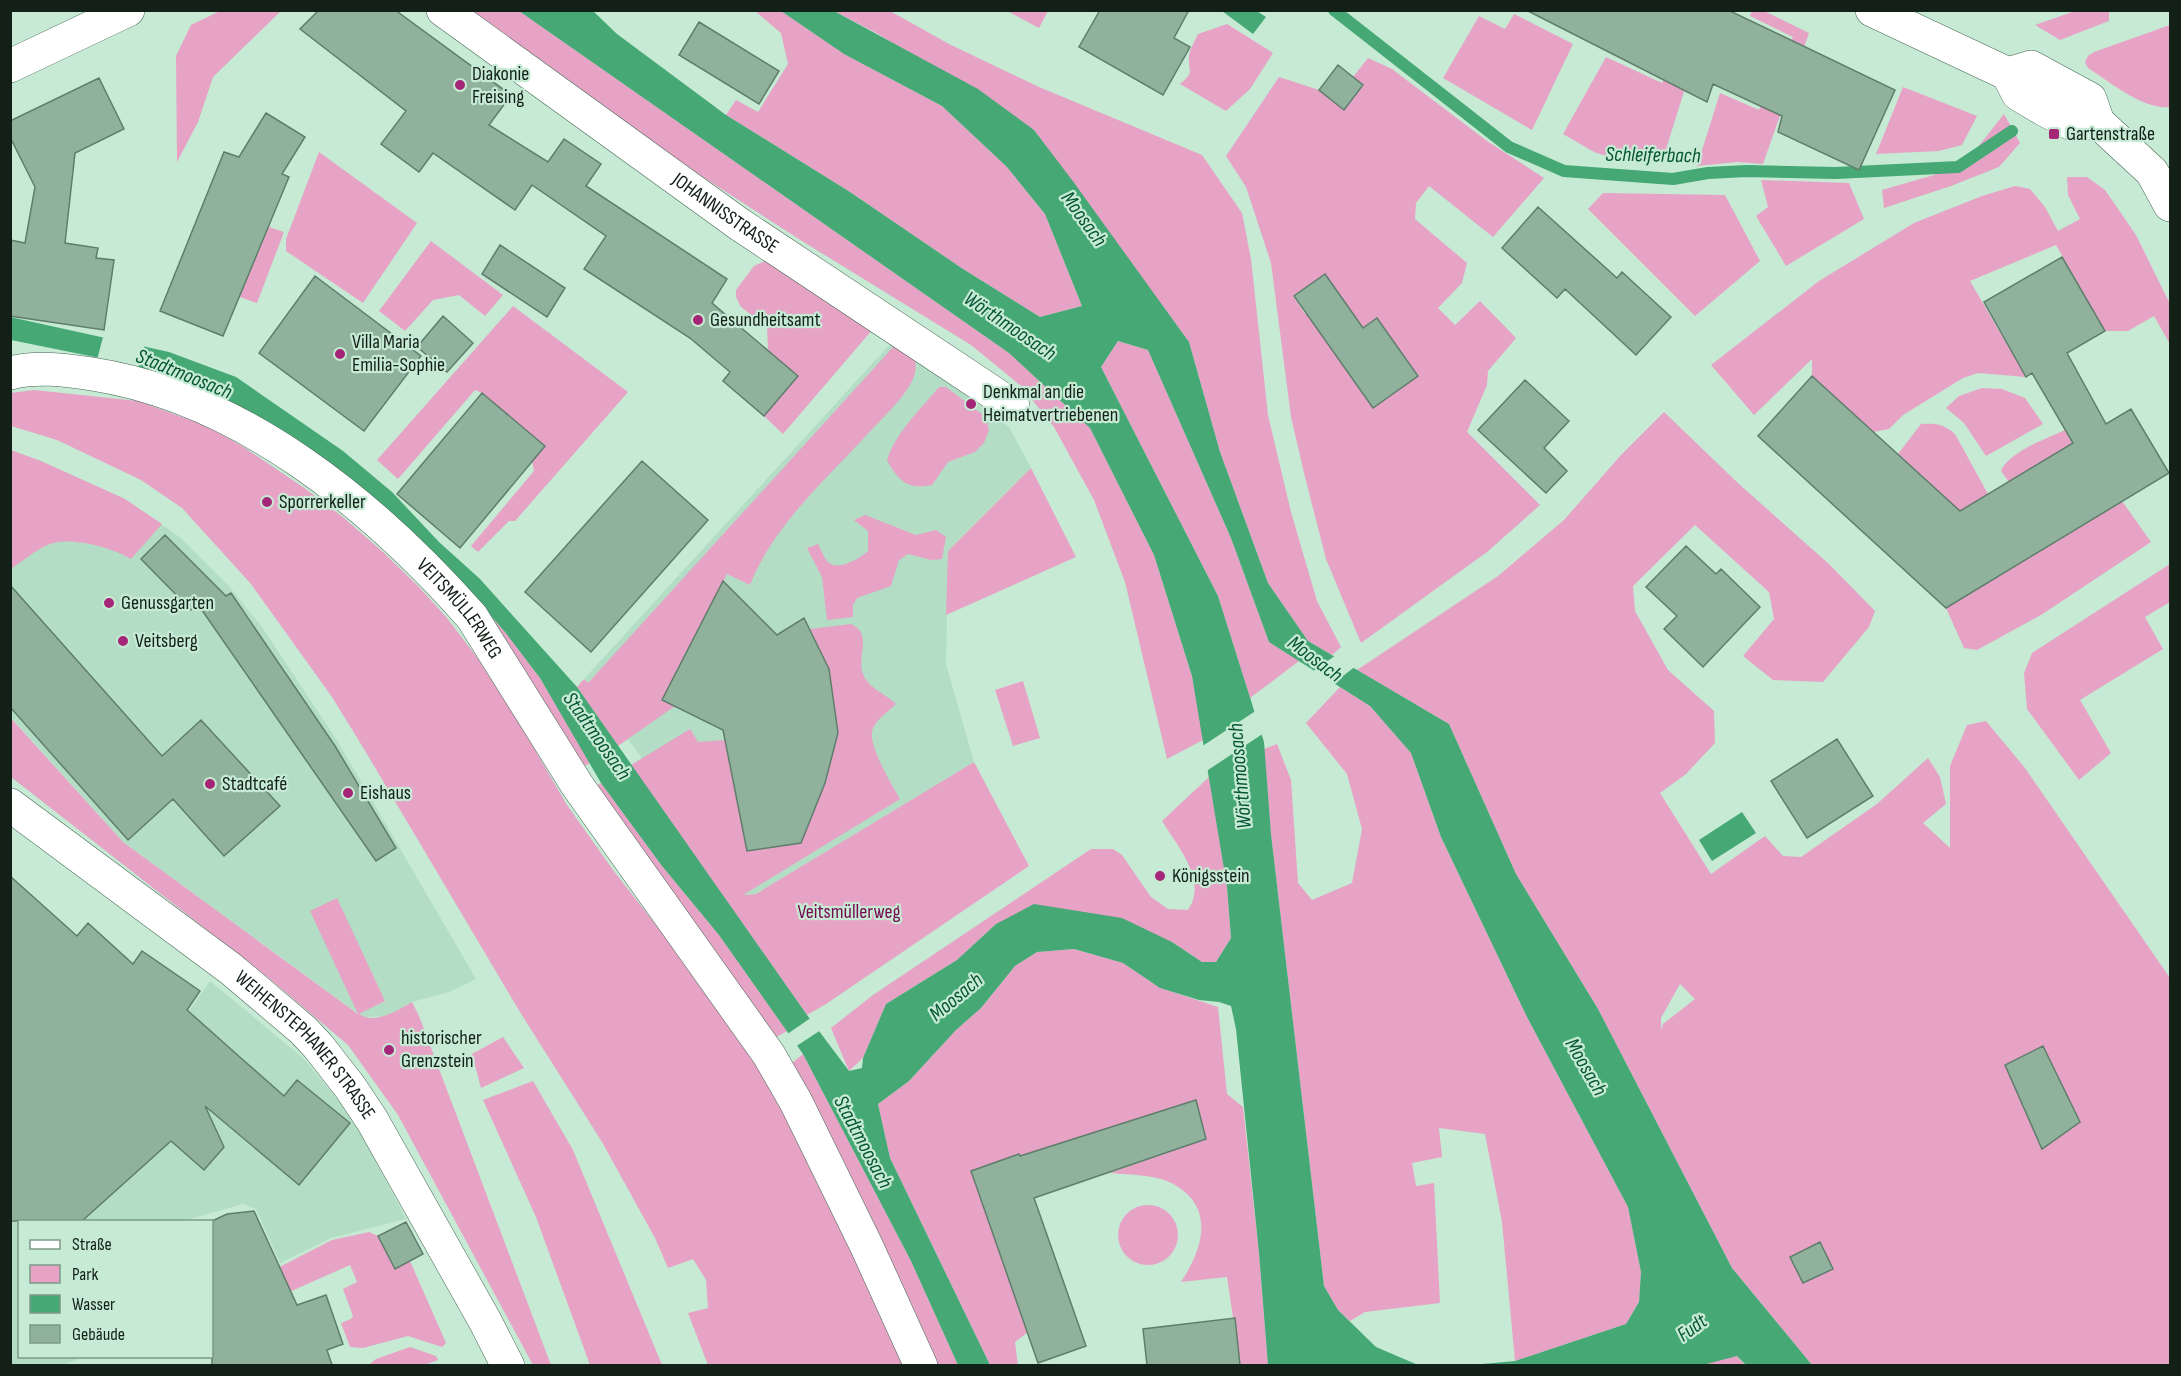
<svg xmlns="http://www.w3.org/2000/svg" width="2181" height="1376" viewBox="0 0 2181 1376" font-family="'Sofia Sans Condensed',sans-serif">
  <style>
    .built { fill: #b3ddc4 }
    .green { fill: #e7a3c6; fill-rule: evenodd }
    .water { fill: #45a875 }
    .pier { fill: #c6ead4 }
    .lines { fill: none; stroke-linecap: round; stroke-linejoin: round }
    .stream { stroke: #45a875; stroke-width: 12 }
    .building { fill: #90b29d; stroke: #5e7e6b; stroke-width: 1.5 }
    .street-casing { stroke: #476754; stroke-width: 34 }
    .secondary-casing { stroke: #476754; stroke-width: 34 }
    .street { stroke: #fff; stroke-width: 33 }
    .secondary { stroke: #fff; stroke-width: 33 }
    .poi-dot { fill: #a52576; stroke: #c6ead4; stroke-width: 2 }
    .labels { text-anchor: middle; dominant-baseline: central; stroke-width: 4.5; stroke-linejoin: round; paint-order: stroke }
    .poi-label { font-size: 20px; fill: #132018; stroke: #c6ead4; text-anchor: start }
    .street-label { font-size: 20px; fill: #132018; stroke: #c6ead4 }
    .park-label { font-size: 20px; fill: #750950; stroke: #c6ead4 }
    .water-label { font-size: 21px; font-style: italic; fill: #055533; stroke: #c6ead4 }
  </style>
  <rect width="100%" height="100%" fill="#c6ead4"/>
  <!-- built -->
  <path class="built" d="M892 342 1009 427 1031 468 948 551 946 664 974 762 756 894 742 895 584 679Z
    M41 461 125 499 181 538 227 584 262 627 338 742 476 979 449 992 412 1002 388 1016 363 1017 123 842 11 717 10 490Z
    M210 981 303 1058 353 1118 406 1219 331 1238 280 1263 256 1209 243 1204 183 1221 20 1222V1356L84 1357 62 1365H11L10 1003 150 1067Z"/>
  <!-- green -->
  <path class="green" d="M222 10 281 11 213 77 198 122 177 162 176 56 191 25Z
    M469 11H519L1009 353 1090 428 1154 555 1192 676 1203 740 1167 759 1125 582 1094 500 1054 427 1021 386 971 345 802 241 644 139Z
    M755 11H781L844 54 942 106 1007 167 1045 214 1082 306 1040 317 963 269 850 192 726 115 736 100 758 112 788 64 781 33Z
    M834 11H890L949 44 1039 87 1202 155 1242 213 1251 259 1268 415 1291 512 1317 601 1341 647 1332 655 1308 641 1268 583 1220 452 1189 342 1034 130 878 34Z
    M1007 11H1048L1039 28Z
    M1752 11H1764L1809 33 1763 164 1737 162 1697 166 1720 93 1759 110 1793 37 1750 16Z
    M2075 11H2109V21L2060 40 2035 25Z
    M1514 14 1573 44 1532 130 1443 78 1479 16 1505 29Z
    M1227 24 1273 53 1250 89 1226 111 1180 84C1195 72 1188 73 1189 57 1189 50 1195 41 1198 34Z
    M2170 25V107C2143 110 2110 82 2088 68L2085 62 2088 56 2094 52Z
    M1682 43 1697 50 1662 162 1619 160 1594 152 1563 134 1606 57 1662 83Z
    M1368 58 1392 69 1487 141 1544 178 1493 237 1429 186 1416 203 1415 219 1467 263 1462 283 1438 308 1455 325 1480 301 1516 338 1488 371 1487 385 1467 432 1540 505 1487 552 1361 643 1326 559 1305 477 1291 417 1271 263 1246 187 1226 156 1279 77 1319 90 1344 110 1363 86 1353 77ZM1325 274 1337 291 1305 314 1293 296ZM1377 318 1418 375 1373 408 1332 350Z
    M1903 87 1977 116 1962 145 1939 151 1876 154Z
    M2004 114 2020 143 1999 167 1951 186 1884 208 1882 190 1934 175 1974 152Z
    M319 152 417 223 363 303 286 251V239Z
    M2067 177H2087L2105 190 2136 235 2170 304V344L2154 316 2128 331H2105L2056 245 1970 281 2026 377 1978 373 1963 378 1903 415 1889 429 1873 432 1812 376V359L1754 415 1711 365 1819 281 1914 223 1982 196 2015 186 2030 189 2045 207 2058 231 2080 219 2068 195Z
    M1761 180 1849 183 1864 219 1786 266 1756 216 1768 207Z
    M1603 193 1725 195 1760 261 1695 316 1588 209Z
    M269 227 284 232 257 303 240 297 262 230 267 231Z
    M431 241 503 295 485 316 459 295 433 300 405 331 379 311Z
    M765 261 772 262 873 329 783 434 764 416 768 350 767 327 741 307 736 297V290L754 266Z
    M513 306 628 392 515 521H509L478 552 471 546 534 471 532 461 545 446 482 393 475 390 398 479 377 460Z
    M904 335C911 348 918 358 915 373 909 395 879 421 864 438 822 483 773 527 750 585L727 574 663 699 675 706 618 746 577 687 584 679 588 683Z
    M1118 341 1148 350 1231 538 1269 642 1299 661 1250 698 1218 596 1101 367Z
    M939 387H946L986 417 989 430 984 443 975 452 948 462 932 485C908 490 898 481 887 460 896 432 921 409 939 387Z
    M1982 388 2002 389 2025 398 2043 424 1986 456 1964 423 1946 408 1959 396Z
    M34 390 138 401 204 425 242 446 303 487 344 518 383 552 419 587 447 618 476 656 525 733 567 805 613 870 734 1025 763 1070 910 1365H708L688 1313 708 1308 706 1280 693 1259 668 1268 655 1238 602 1142 520 1012 364 749 332 697 251 584 182 508 141 480 57 440 11 426V393Z
    M1664 412 1739 484 1830 565 1875 611 1869 627 1823 682 1773 680 1743 656 1774 619 1769 592 1695 525 1633 586 1635 611 1668 670 1714 711 1715 743 1686 774 1660 793 1711 874 1765 836 1783 856 1801 857 1877 804 1928 758 1940 777 1946 804 1923 823 1950 848V766L1967 725 1986 721 2025 768 2170 978V1365H1812L1732 1268 1598 1009 1516 874 1449 724 1357 670 1498 576 1564 520 1621 455ZM1680 984 1695 999 1663 1024 1661 1030V1018Z
    M1921 424C1935 423 1944 424 1955 434L1988 494 1960 511 1898 454Z
    M2065 430 2072 443 2009 482 2001 471C2008 452 2046 439 2065 430Z
    M11 450 41 461 125 499 162 524 131 559C114 548 71 536 50 544 36 549 23 561 11 569Z
    M1031 468 1076 557 946 615 948 551Z
    M2122 501 2151 542 2041 615 1977 650 1964 648 1946 608Z
    M865 515 916 535 936 530 946 537 942 559 931 560 908 554 899 560 891 586 857 598 853 605V617L827 620 822 577 807 548 818 544C821 549 824 558 828 562 838 572 860 558 868 551V531L854 520Z
    M2170 564V602L2145 617 2163 649 2080 700 2111 753 2079 780 2027 709 2024 673 2032 653Z
    M469 591 505 632 540 678 590 763 577 770Z
    M851 624C872 633 858 655 862 671 867 689 884 692 896 704 889 711 877 719 873 728 866 743 892 785 900 799L743 895 756 894 974 762 1029 866 826 1004 807 1015 631 765 690 729 698 742 725 740 747 851 771 848 768 829 801 844 825 783 829 669 810 629Z
    M1023 681 1040 738 1013 746 995 690Z
    M1340 687 1370 706 1411 753 1441 837 1527 1017 1628 1207 1641 1272 1639 1302 1626 1324 1515 1361 1502 1222 1485 1134 1439 1128 1442 1157 1412 1163 1416 1186 1434 1183 1440 1303 1365 1312 1350 1321 1338 1310 1324 1286 1271 834 1264 749 1277 744 1291 780 1298 883 1312 900 1352 883 1362 829 1347 774 1306 723Z
    M10 717 123 842 358 1014 310 911 337 898 385 1001 359 1014C375 1025 398 1010 412 1002L419 1016 551 1365H533L398 1115 348 1045 271 980 11 777Z
    M1209 777 1227 887 1231 938 1216 962H1202L1172 942 996 924 957 960 886 1004 863 1058 849 1071 831 1028 873 995 1091 849H1113L1122 855 1151 897 1168 909 1188 910C1208 881 1178 847 1162 821Z
    M601 783 662 866 719 935 787 1031 773 1039 589 790Z
    M1074 949 1123 963 1160 988 1218 1007 1227 1094 1243 1107 1259 1253 1268 1365H1240L1227 1277 1181 1282C1202 1250 1216 1209 1175 1185 1157 1174 1130 1175 1110 1173L1206 1139 1196 1100 1020 1156 1018 1154 971 1171 1028 1332 1015 1342 1018 1366 990 1365 890 1158 878 1104 909 1081 956 1030 981 1008 1015 966 1037 952Z
    M503 1037 524 1068 481 1088 472 1054Z
    M803 1054 911 1261 958 1365H935L792 1063Z
    M533 1081 573 1150 662 1365H590L536 1217 483 1100Z
    M1118 1235a30 30 0 1 1 60 0a30 30 0 1 1-60 0Z
    M369 1232 378 1236 395 1268 410 1261 446 1343 442 1347 408 1336 363 1348 350 1347 341 1323 351 1319 353 1316 343 1289 357 1282 350 1265 249 1310 262 1276 332 1240Z
    M410 1347 436 1356 438 1360 424 1365H369L376 1359Z
    M1737 1356 1745 1365 1699 1366 1703 1363Z"/>
  <!-- water -->
  <path class="water" d="M519 11H593L617 34 726 115 850 192 963 269 1040 317 1082 306 1045 214 1007 167 942 106 844 54 781 11H834L978 89 1034 130 1072 180 1189 342 1220 452 1268 583 1308 641 1449 724 1516 874 1598 1009 1732 1268 1812 1365H1746L1737 1356 1699 1366 1472 1365 1515 1361 1626 1324 1639 1302 1641 1272 1628 1207 1527 1017 1441 837 1411 753 1370 706 1269 642 1231 538 1148 350 1118 341 1101 367 1218 596 1264 742 1271 834 1324 1286 1338 1310 1376 1347 1418 1365H1268L1259 1253 1236 1029 1231 1006 1219 1002 1199 1000 1160 988 1123 963 1074 949 1037 952 1015 966 981 1008 956 1030 909 1081 878 1104 890 1158 990 1365H958L911 1261 803 1054 719 935 662 866 601 783 540 678 505 632 469 591 144 369 95 357 11 340 10 317 169 352 236 377 343 451 392 492 439 542 480 579 577 687 807 1015 849 1071 862 1068 863 1058 886 1004 957 960 996 924 1034 904 1122 918 1172 942 1202 962H1216L1231 938 1227 887 1192 676 1154 555 1090 428 1009 353Z
    M1222 11H1257L1266 17 1253 34Z
    M1742 812 1756 833 1712 861 1699 840Z"/>
  <!-- pier -->
  <path class="pier" d="M104 333 145 343 137 371 97 360Z
    M1336 655 1356 666 1331 685 1311 673Z
    M1257 710 1264 733 1205 772 1201 747Z
    M812 1017 821 1030 795 1047 786 1035Z"/>
  <g class="lines">
    <!-- stream -->
    <path class="stream" d="M1334 10 1509 147 1564 171 1673 179 1708 173 1747 171 1836 173 1958 167 2012 131"/>
  </g>
  <!-- building -->
  <path class="building" d="M319 10H395L511 95 489 125 548 162 564 139 601 164 586 186 727 279 712 303 798 376 764 416 723 381 730 372 690 338 584 269 606 236 532 185 515 210 433 153 419 172 381 144 406 111 300 29Z
    M1100 10H1189L1174 38 1190 47 1163 95 1079 47Z
    M1526 10H1728L1895 90 1859 170 1778 132 1782 116 1713 84 1707 102Z
    M699 22 779 71 759 104 679 55Z
    M1338 65 1363 85 1344 110 1319 90Z
    M99 78 124 129 75 153 65 243 98 248 96 258 114 260 104 330 10 316V240L25 243 35 187 10 137V121Z
    M266 113 305 137 282 174 289 177 223 336 160 311 224 152 239 157Z
    M1538 207 1617 278 1622 272 1671 317 1636 355 1565 289 1557 298 1502 248Z
    M500 245 565 288 547 317 482 274Z
    M2062 257 2105 331 2067 353 2106 424 2131 409 2169 473 1946 608 1758 436 1812 376 1960 511 2073 443 2032 373 2026 377 1984 302Z
    M1325 274 1363 328 1377 318 1418 376 1373 408 1294 296Z
    M315 276 421 356 364 431 259 353Z
    M443 316 473 343 447 372 417 347Z
    M1525 380 1569 421 1544 448 1567 471 1546 493 1478 430Z
    M482 393 545 446 460 548 397 494Z
    M642 461 708 520 591 652 525 592Z
    M165 535 226 596 231 593 335 746 396 848 376 861 197 603 191 610 141 559Z
    M1686 546 1716 574 1721 569 1760 607 1703 667 1664 629 1677 616 1646 587Z
    M723 581 777 635 804 618 829 669 838 733 825 783 801 843 747 851 723 730 662 700Z
    M10 585 162 756 201 720 280 806 224 856 173 799 128 840 10 707Z
    M1837 739 1873 796 1807 838 1771 781Z
    M10 876 77 936 88 923 133 964 142 951 200 991 187 1010 242 1059 284 1096 297 1080 350 1123 299 1185 205 1106 224 1147 204 1170 171 1141 82 1221H10Z
    M2043 1046 2080 1122 2042 1149 2005 1065Z
    M1196 1100 1206 1139 1034 1198 1086 1346 1038 1363 971 1171 1019 1154 1020 1156Z
    M254 1211 297 1305 326 1295 343 1344 327 1350 332 1365H212V1221L227 1214Z
    M406 1222 423 1254 395 1269 378 1236Z
    M1820 1242 1833 1269 1803 1283 1790 1257Z
    M1235 1318 1240 1365H1147L1143 1329Z"/>
  <g class="lines">
    <!-- street casing -->
    <g class="street-casing">
      <g id="street">
        <path id="s1" d="M443 10 739 224 1013 406"/>
        <path d="M1872 10 2008 74 2018 94 2045 110 2074 125 2098 122"/>
        <path d="M2008 74 2031 67 2090 99 2098 122 2152 172 2170 205"/>
        <path id="s2" d="M10 373C36 366 66 370 92 374 242 397 374 506 472 617L577 785 769 1055 796 1102 867 1247 921 1366"/>
        <path id="s3" d="M10 805 231 969 303 1030 318 1046 350 1087 372 1120 485 1321 508 1366"/>
      </g>
    </g>
    <!-- secondary casing -->
    <g class="secondary-casing">
      <path id="secondary" d="M10 66 128 10"/>
    </g>
    <!-- street -->
    <use href="#street" class="street"/>
    <!-- secondary -->
    <use href="#secondary" class="secondary"/>
  </g>
  <!-- markers -->
  <g class="poi-dot">
    <circle cx="460" cy="85" r="6"/>
    <rect x="2048" y="128" width="12" height="12" rx="3"/>
    <circle cx="698" cy="320" r="6"/>
    <circle cx="340" cy="354" r="6"/>
    <circle cx="971" cy="404" r="6"/>
    <circle cx="267" cy="502" r="6"/>
    <circle cx="109" cy="603" r="6"/>
    <circle cx="123" cy="641" r="6"/>
    <circle cx="210" cy="784" r="6"/>
    <circle cx="348" cy="793" r="6"/>
    <circle cx="1160" cy="876" r="6"/>
    <circle cx="389" cy="1050" r="6"/>
  </g>
  <g class="labels">
    <!-- poi labels -->
    <g class="poi-label">
      <text x="472" y="74">Diakonie<tspan x="472" dy="23">Freising</tspan></text>
      <text x="2066" y="134">Gartenstraße</text>
      <text x="710" y="320">Gesundheitsamt</text>
      <text x="352" y="342">Villa Maria<tspan x="352" dy="23">Emilia-Sophie</tspan></text>
      <text x="983" y="392">Denkmal an die<tspan x="983" dy="23">Heimatvertriebenen</tspan></text>
      <text x="279" y="502">Sporrerkeller</text>
      <text x="121" y="603">Genussgarten</text>
      <text x="135" y="641">Veitsberg</text>
      <text x="222" y="784">Stadtcafé</text>
      <text x="360" y="793">Eishaus</text>
      <text x="1172" y="876">Königsstein</text>
      <text x="401" y="1038">historischer<tspan x="401" dy="23">Grenzstein</tspan></text>
    </g>
    <!-- street labels -->
    <g class="street-label">
      <text stroke="none"><textPath href="#s1" startOffset="348">JOHANNISSTRASSE</textPath></text>
      <text stroke="none"><textPath href="#s2" startOffset="528">VEITSMÜLLERWEG</textPath></text>
      <text stroke="none"><textPath href="#s3" startOffset="382">WEIHENSTEPHANER STRASSE</textPath></text>
    </g>
    <!-- park labels -->
    <g class="park-label">
      <text x="849" y="912">Veitsmüllerweg</text>
    </g>
    <!-- water labels -->
    <g class="water-label">
      <text transform="translate(1653 155) rotate(1)">Schleiferbach</text>
      <text transform="translate(1084 219) rotate(54)">Moosach</text>
      <text transform="translate(1010 326) rotate(34)">Wörthmoosach</text>
      <text transform="translate(184 374) rotate(22)">Stadtmoosach</text>
      <text transform="translate(1315 659) rotate(37)">Moosach</text>
      <text transform="translate(597 736) rotate(55)">Stadtmoosach</text>
      <text transform="translate(1240 776) rotate(-95)">Wörthmoosach</text>
      <text transform="translate(956 997) rotate(-40)">Moosach</text>
      <text transform="translate(1586 1067) rotate(60)">Moosach</text>
      <text transform="translate(863 1142) rotate(62)">Stadtmoosach</text>
      <text transform="translate(1692 1328) rotate(-36)">Fudt</text>
    </g>
  </g>
  <!-- border -->
  <rect width="2181" height="1376" fill="none" stroke="#132018" stroke-width="24"/>
  <!-- legend -->
  <rect x="18" y="1220" width="195" height="138" fill="#c6ead4" stroke="#7e9989" stroke-width="1.5"/>
  <rect x="30" y="1240" width="30" height="9" fill="#ffffff" stroke="#7e9989" stroke-width="1.5"/>
  <text x="72" y="1250" font-size="18" fill="#132018">Straße</text>
  <rect x="30" y="1265" width="30" height="18" fill="#e7a3c6" stroke="#7e9989" stroke-width="1.5"/>
  <text x="72" y="1280" font-size="18" fill="#132018">Park</text>
  <rect x="30" y="1295" width="30" height="18" fill="#45a875" stroke="#7e9989" stroke-width="1.5"/>
  <text x="72" y="1310" font-size="18" fill="#132018">Wasser</text>
  <rect x="30" y="1325" width="30" height="18" fill="#90b29d" stroke="#7e9989" stroke-width="1.5"/>
  <text x="72" y="1340" font-size="18" fill="#132018">Gebäude</text>
</svg>
